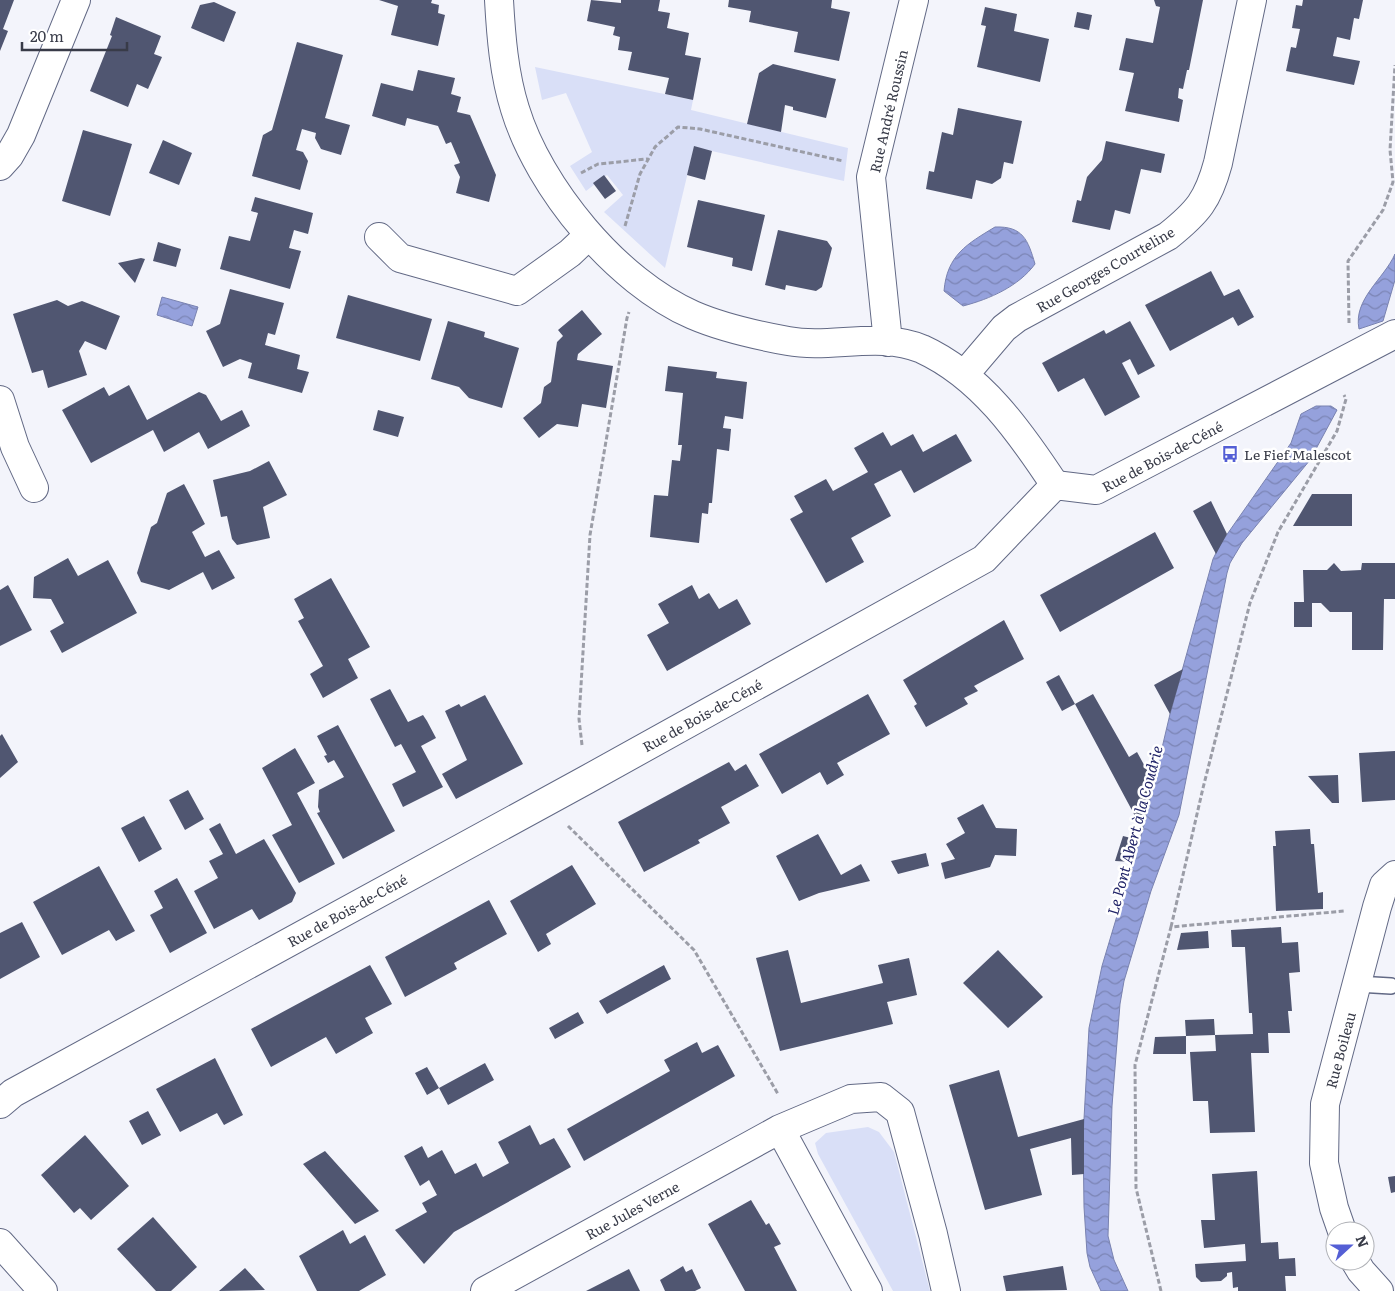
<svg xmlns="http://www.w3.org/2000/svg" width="1395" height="1291" viewBox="0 0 1395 1291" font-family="Literata,serif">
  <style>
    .green { fill: #d9dff7 }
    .water { fill: url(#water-waves); stroke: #7982b0 }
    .building { fill: #505671 }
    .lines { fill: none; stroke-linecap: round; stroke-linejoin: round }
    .lane-casing { stroke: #626985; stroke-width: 18 }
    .street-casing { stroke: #626985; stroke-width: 30 }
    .secondary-casing { stroke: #626985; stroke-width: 30 }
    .path { stroke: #9b9da7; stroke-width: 3; stroke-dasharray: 5 2.5; stroke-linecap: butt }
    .lane { stroke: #fff; stroke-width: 15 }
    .street { stroke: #fff; stroke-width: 28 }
    .secondary { stroke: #fff; stroke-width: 28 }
    .labels { text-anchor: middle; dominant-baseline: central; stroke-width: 5; stroke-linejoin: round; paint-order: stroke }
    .street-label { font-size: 14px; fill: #383b48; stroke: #fff }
    .poi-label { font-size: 14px; fill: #383b48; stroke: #fff; text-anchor: start }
    .water-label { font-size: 15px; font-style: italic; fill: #202367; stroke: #fff }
  </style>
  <defs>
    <pattern id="water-waves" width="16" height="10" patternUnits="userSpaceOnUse" patternTransform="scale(1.25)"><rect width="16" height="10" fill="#95a1dc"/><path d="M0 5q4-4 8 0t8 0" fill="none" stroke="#7b84b4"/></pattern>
  </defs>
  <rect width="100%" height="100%" fill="#f3f4fb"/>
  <!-- green -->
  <path class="green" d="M535 67 693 100 691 110 848 148 844 181 694 147 665 268 604 212 623 195 607 175 586 191 570 166 592 152 566 93 542 100Z
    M868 1127 879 1132 894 1152 930 1291H893L818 1154 815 1143 826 1133Z"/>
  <!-- water -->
  <path class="water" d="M995 227C1023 226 1028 240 1035 264 1019 286 990 299 963 306L944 291C947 255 967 244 995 227Z
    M1395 254V280L1383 321 1359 329C1353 299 1384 279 1395 254Z
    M162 297 198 307 192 326 157 315Z
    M1316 406H1331L1337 410 1310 460 1242 543 1230 563 1227 573 1179 815 1151 891 1124 981 1120 1004 1112 1106 1108 1236 1114 1260 1128 1291H1101L1090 1267 1087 1253 1084 1207 1083 1137 1089 1028 1102 966 1143 829 1170 714 1213 559 1221 543 1291 443 1301 414Z"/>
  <!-- building -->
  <path class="building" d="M0 0H14L3 29 8 31 0 51Z
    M432 0 431 3 439 5 438 13 445 15 438 46 391 35 398 6 379 0Z
    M591 0 621 3V0H660L658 11 670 13 667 28 689 33 685 55 701 58 693 100 665 94 669 78 628 70 632 52 618 50 620 37 613 35 615 27 587 21Z
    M729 0H832L831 8 850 12 839 61 794 52 798 32 749 22 751 11 728 7Z
    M1154 0H1203L1189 70H1187L1183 89 1179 88 1178 98 1183 100 1179 122 1125 111 1134 73 1119 70 1126 38 1153 43 1160 7 1156 6Z
    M1303 0H1363L1359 19 1354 18 1350 40 1337 37 1333 56 1360 61 1354 85 1286 71 1291 47 1296 48 1300 29 1292 28 1296 5 1302 6Z
    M214 2 236 12 224 42 191 28 200 5Z
    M985 7 1017 14 1014 31 1049 39 1040 82 977 67 986 26 981 25Z
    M1077 12 1092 15 1089 30 1074 27Z
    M116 17 161 36 154 54 162 57 148 89 137 84 128 107 90 91 112 36 110 35Z
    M297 42 343 55 325 118 350 125 341 155 321 149 315 138 316 133 302 129 296 150 303 152 308 161 300 190 252 176 263 135 272 130Z
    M773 64 836 79 826 118 793 110V107L785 105 781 132 747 124 759 73Z
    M418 70 455 78 451 94 461 97 457 112 470 115 496 175 489 202 456 193 460 177 454 165 460 163 451 142 446 144 438 126 407 118 405 126 372 116 381 83 413 91Z
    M958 108 1022 121 1013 164 1004 162 1001 178 992 184 976 180 972 199 926 189 929 171 934 172 942 132 953 135Z
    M83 130 132 144 110 216 62 201Z
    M163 140 192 153 179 185 149 173Z
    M1106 141 1165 154 1161 173 1141 169 1130 214 1115 210 1110 230 1072 222 1077 200 1081 201 1087 177 1102 160Z
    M694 146 712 151 705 180 687 175Z
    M604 175 616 191 605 199 593 183Z
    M255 197 313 213 308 234 294 230 289 248 301 251 290 289 220 269 229 236 250 241 258 213 251 211Z
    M698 200 765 215 752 271 732 266 733 258 687 247Z
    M778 230 827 241 832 248 822 287 816 291 786 285 785 290 765 285Z
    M158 242 181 249 176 267 153 261Z
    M141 258 145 259 135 283 118 263Z
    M1211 271 1224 296 1239 289 1254 317 1238 326 1233 317 1170 351 1145 305Z
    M230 289 284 303 275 335 268 333 265 345 300 355 297 369 309 372 302 393 248 378 252 363 240 359 223 367 206 331 220 324Z
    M348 295 432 319 420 361 336 338Z
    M57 300 68 306 82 301 120 316 106 350 85 341 79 351 87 375 48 388 43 370 32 373 13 314Z
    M582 310 602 334 578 354 577 360 613 366 606 408 582 404 578 427 557 424 539 438 523 418 541 403 544 387 551 382 557 342 563 336 558 330Z
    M448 321 485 332 484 337 519 348 502 408 469 398 459 387 431 379Z
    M1130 321 1155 366 1138 375 1130 359 1122 363 1140 397 1105 416 1084 378 1058 392 1042 363 1104 330 1106 334Z
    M668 366 717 372 716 378 747 382 743 419 725 416 723 428 731 429 729 451 717 449 712 503H709L708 514 702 513 699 543 650 537 654 495 668 496 672 460 680 461 682 445H678L683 393 665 391Z
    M129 385 147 420 199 392 206 395 221 421 242 410 250 426 208 449 199 432 164 452 153 430 91 463 62 410 104 387 109 396Z
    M378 410 404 417 398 437 373 430Z
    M883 432 891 446 913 434 923 452 956 434 972 461 914 493 901 470 874 484 891 516 851 538 864 562 826 583 790 519 803 512 794 496 826 479 833 491 868 472 854 448Z
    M269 461 287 495 263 507 270 538 237 545 232 539 227 516 221 517 213 480 250 471Z
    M184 484 205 524 192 532 205 557 219 550 235 578 212 590 203 572 169 590 141 582 137 573 151 527 157 523 167 493Z
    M1312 494H1352V526H1293Z
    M1211 501 1227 534 1216 554 1193 511Z
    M1155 532 1174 568 1060 632 1040 595Z
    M68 558 78 576 108 560 137 613 62 653 50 631 64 623 51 599 33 598 34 577Z
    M1334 563 1341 571 1361 570 1362 563H1395V599H1384L1383 650H1352V612H1330L1321 603H1312V627H1294V602H1304L1303 570H1327Z
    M331 578 370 647 348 659 358 678 323 698 310 674 323 666 298 621 304 618 294 599Z
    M8 585 32 630 0 646V590Z
    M692 585 699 599 709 593 719 609 737 599 751 624 667 671 647 635 669 623 658 604Z
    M1004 620 1024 659 974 686 978 691 964 698 968 704 926 727 914 706 917 704 903 680Z
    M1183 669 1170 714 1154 685Z
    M1059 675 1075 704 1062 711 1046 682Z
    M390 689 408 722 423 715 427 721 436 738 421 746 443 787 403 807 392 784 416 772 401 744 395 747 370 699Z
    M868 694 890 734 837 763 844 775 827 785 820 772 782 794 759 754Z
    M1093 694 1129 757 1137 752 1154 783 1142 829 1075 704Z
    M485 695 523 764 456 799 442 774 467 760 445 711 459 704 461 707Z
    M338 725 395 831 343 859 317 813 320 812 318 807 319 790 344 777 334 760 328 763 324 756 327 755 317 736Z
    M2 734 18 762 0 778V736Z
    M295 748 315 783 297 793 335 864 299 883 272 835 292 825 262 768Z
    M1395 751V800L1362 802 1359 753Z
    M729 762 735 771 746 764 759 786 721 807 730 823 698 840 700 843 644 872 618 822Z
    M1338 775 1339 803H1332L1308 776Z
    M188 790 204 819 185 830 169 800Z
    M983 804 996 828 1017 829 1016 856 995 855 990 867 945 879 941 863 955 859 946 844 965 833 957 818Z
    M144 816 162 849 139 862 121 828Z
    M220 823 236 854 264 839 296 893 292 902 259 920 252 909 214 929 194 891 218 878 209 861 223 854 209 829Z
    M1310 829 1311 844H1314L1318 893 1323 892V909L1276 911 1273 846H1276L1275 831Z
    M818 834 841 875 861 864 870 881 819 893 799 901 776 856Z
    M1123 836 1139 840 1133 862 1115 861Z
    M926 853 929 866 898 874 891 861Z
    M572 865 596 904 546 934 551 944 538 952 510 901Z
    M99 866 135 931 116 941 109 930 62 955 33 902Z
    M177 878 207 933 170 953 150 915 163 908 154 891Z
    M489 900 507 934 454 963 457 969 405 997 385 957Z
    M22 922 40 957 0 979V933Z
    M1281 927 1282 943 1298 942 1300 972 1289 973 1292 1011H1288L1290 1033H1268L1269 1053H1251L1255 1132 1210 1133 1208 1101H1193L1190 1052 1216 1051 1215 1035 1253 1034 1252 1013H1249L1245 947H1232L1231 930Z
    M1208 931 1209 948 1177 950 1181 933Z
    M788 950 801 1003 883 983 878 965 909 958 917 995 887 1002 893 1024 780 1051 756 958Z
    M998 950 1043 997 1008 1028 963 983Z
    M370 965 392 1004 365 1018 373 1033 336 1054 326 1037 271 1067 251 1029Z
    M664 965 671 979 607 1014 599 1001Z
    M578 1012 584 1023 555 1039 549 1028Z
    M1214 1019 1215 1035 1186 1036 1185 1020Z
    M1186 1036V1054H1153L1155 1037Z
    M697 1042 702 1053 718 1045 735 1076 584 1161 567 1129 670 1071 664 1060Z
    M215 1058 243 1115 224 1125 217 1113 180 1132 156 1089Z
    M485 1063 494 1080 448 1105 439 1088Z
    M427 1067 439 1088 427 1095 415 1073Z
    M999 1070 1018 1137 1084 1119V1174L1072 1175 1071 1138 1030 1149 1042 1195 985 1210 949 1085Z
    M148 1111 161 1135 142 1145 129 1121Z
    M530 1125 540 1145 554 1138 571 1167 454 1232 424 1264 395 1230 427 1212 422 1203 437 1195 429 1180 420 1186 404 1156 422 1146 428 1158 442 1150 455 1174 476 1163 483 1177 509 1163 498 1142Z
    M85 1135 129 1186 91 1220 80 1208 74 1213 41 1175Z
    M325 1151 379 1211 355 1224 303 1164Z
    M1257 1171 1261 1243 1278 1242 1279 1259 1295 1258 1296 1276H1285L1286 1291H1238V1287L1233 1288 1232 1272 1227 1273V1276L1221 1281 1201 1282 1196 1277 1195 1264 1246 1261 1245 1244 1204 1248 1201 1220H1215L1212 1174Z
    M1395 1176V1192L1391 1193 1388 1177Z
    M751 1200 766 1225 769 1223 781 1244 774 1247 797 1291H745L708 1224Z
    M153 1217 197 1267 171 1291H156L117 1249Z
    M343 1230 350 1244 365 1235 386 1275 359 1291H317L299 1256Z
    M683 1266 686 1272 692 1269 701 1288 695 1291H665L660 1280Z
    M1063 1266 1067 1290 1006 1291 1003 1276Z
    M245 1268 265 1290 219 1291Z
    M629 1269 640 1291H586Z"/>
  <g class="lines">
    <!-- lane casing -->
    <g class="lane-casing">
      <path id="lane" d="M1357 984 1391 986"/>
    </g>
    <!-- street casing -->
    <g class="street-casing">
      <path id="street" d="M499 0C501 36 504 74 515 109 539 188 617 282 693 315 723 328 755 335 788 341 831 349 880 331 922 349 981 376 1020 432 1055 485
        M0 166 9 156 21 135 76 0
        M379 237 400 258 517 291 570 253 588 236
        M888 342 871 177 914 0
        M964 375 1004 328 1017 318 1168 236C1198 212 1208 200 1218 163L1252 0
        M0 400 15 447 34 488
        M780 1129 851 1099 881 1097 900 1112 933 1234 946 1291
        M1342 1231 1334 1208 1324 1163 1325 1104 1377 907 1384 885 1395 875
        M1355 1261 1361 1271 1379 1291
        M485 1291 780 1129 868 1291"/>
    </g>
    <!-- secondary casing -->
    <g class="secondary-casing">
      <path id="secondary" d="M0 1104 13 1093 586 780 984 559 1055 485 1096 490 1395 334
        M0 1243 43 1291"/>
    </g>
    <!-- path -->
    <path class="path" d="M581 173 598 164 647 159
      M625 226 640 174 655 147 678 127 700 129 843 161
      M1349 323 1348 261 1383 210 1393 182 1390 150 1395 65
      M582 745 579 719 590 535 627 318 629 312
      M568 826 694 950 778 1094
      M1171 927 1203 788 1250 603 1278 532 1337 431 1346 399 1344 395
      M1161 1291 1136 1188 1135 1065 1171 927 1344 911"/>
    <!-- lane -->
    <use href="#lane" class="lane"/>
    <!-- street -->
    <use href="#street" class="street"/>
    <!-- secondary -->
    <use href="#secondary" class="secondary"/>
  </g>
  <!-- icons -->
  <defs>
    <g id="bus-bare" transform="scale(1.35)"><path d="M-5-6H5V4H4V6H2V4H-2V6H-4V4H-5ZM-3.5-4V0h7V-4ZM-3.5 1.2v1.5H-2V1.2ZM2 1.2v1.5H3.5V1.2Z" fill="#545fd5" stroke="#fff" stroke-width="2.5" paint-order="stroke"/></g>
  </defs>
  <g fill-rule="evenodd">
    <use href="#bus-bare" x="1230" y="454"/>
  </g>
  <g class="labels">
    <!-- street labels -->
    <g class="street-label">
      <text transform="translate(888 111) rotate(-77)">Rue André Roussin</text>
      <text transform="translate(1105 269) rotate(-30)">Rue Georges Courteline</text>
      <text transform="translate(1162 456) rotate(-28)">Rue de Bois-de-Céné</text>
      <text transform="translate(702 715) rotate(-29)">Rue de Bois-de-Céné</text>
      <text transform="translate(347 910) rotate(-29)">Rue de Bois-de-Céné</text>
      <text transform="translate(1340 1050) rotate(-75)">Rue Boileau</text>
      <text transform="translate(632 1210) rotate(-29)">Rue Jules Verne</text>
    </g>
    <!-- poi labels -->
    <g class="poi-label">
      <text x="1244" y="454">Le Fief Malescot</text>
    </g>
    <!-- water labels -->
    <g class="water-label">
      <text transform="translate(1134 830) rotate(-75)">Le Pont Abert à la Coudrie</text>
    </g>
  </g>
  <!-- north arrow -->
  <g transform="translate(1350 1246) rotate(69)"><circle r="24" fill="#ffffff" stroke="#afb1b6"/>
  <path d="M0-4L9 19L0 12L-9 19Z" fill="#545fd5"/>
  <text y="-8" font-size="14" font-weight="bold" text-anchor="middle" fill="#383b48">N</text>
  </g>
  <!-- scale -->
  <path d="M22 42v8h105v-8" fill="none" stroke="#383b48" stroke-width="2.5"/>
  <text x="30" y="42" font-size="15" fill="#383b48" stroke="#ffffff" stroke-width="4" paint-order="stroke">20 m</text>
</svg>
